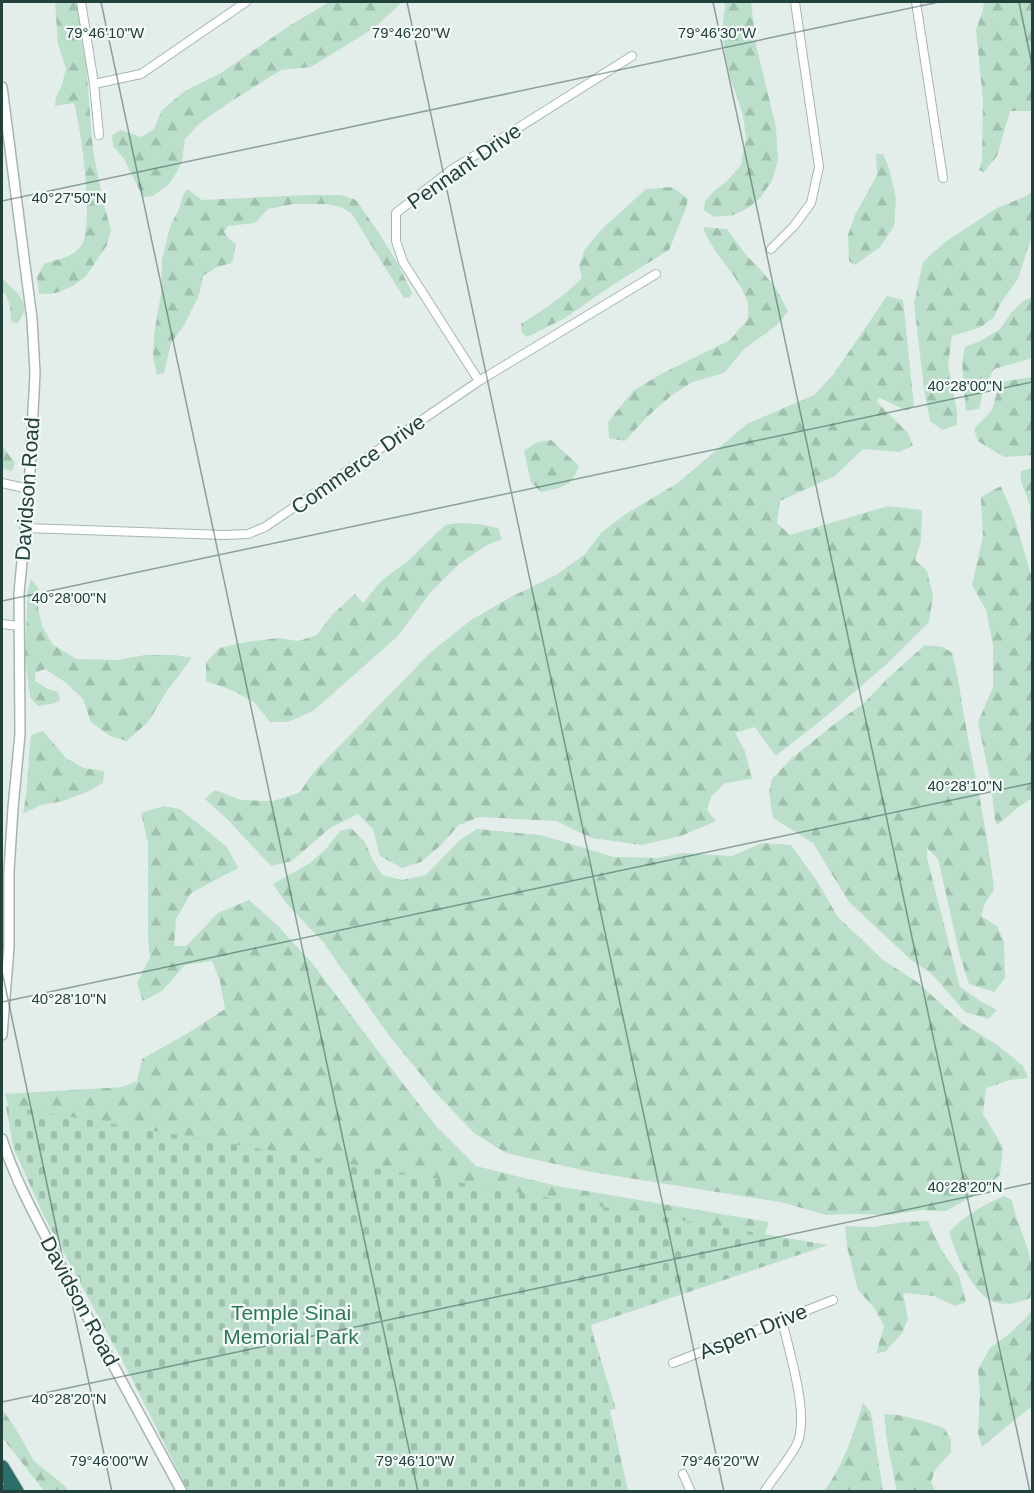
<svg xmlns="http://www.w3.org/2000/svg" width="1034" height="1493" viewBox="0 0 1034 1493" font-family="Helvetica,sans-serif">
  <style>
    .forest { fill: url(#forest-firs) }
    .cemetery { fill: url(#cemetery-stones) }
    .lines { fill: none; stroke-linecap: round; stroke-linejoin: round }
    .minor-casing { stroke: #a5b6b2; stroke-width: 10 }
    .tertiary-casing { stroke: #a5b6b2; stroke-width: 12 }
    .motorway-casing { stroke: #c1cac8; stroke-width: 16 }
    .minor { stroke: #fff; stroke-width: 8 }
    .tertiary { stroke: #fff; stroke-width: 9 }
    .motorway { stroke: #2c6e69; stroke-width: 14 }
    .ticks { fill: none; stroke: #22403c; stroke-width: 1.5; stroke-opacity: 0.45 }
    .labels { text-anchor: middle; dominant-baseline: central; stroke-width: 4.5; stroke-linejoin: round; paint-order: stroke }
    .street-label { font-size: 21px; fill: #22403c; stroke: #f4faf8 }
    .park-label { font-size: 21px; fill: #2a7953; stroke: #f4faf8 }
    .ticks-label { font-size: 15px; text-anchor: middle; fill: #22403c; stroke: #f4faf8; stroke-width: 4.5; stroke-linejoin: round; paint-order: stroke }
  </style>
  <defs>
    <pattern id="forest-firs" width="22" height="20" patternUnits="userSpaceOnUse" patternTransform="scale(1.5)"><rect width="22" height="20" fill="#bbdfca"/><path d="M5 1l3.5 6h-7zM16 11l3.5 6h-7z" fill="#a0c0ae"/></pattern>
    <pattern id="cemetery-stones" width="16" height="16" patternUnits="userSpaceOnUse" patternTransform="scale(1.5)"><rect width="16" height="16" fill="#bbdfca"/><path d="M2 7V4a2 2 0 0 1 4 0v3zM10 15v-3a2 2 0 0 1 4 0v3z" fill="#a0c0ae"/></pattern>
  </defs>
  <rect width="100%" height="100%" fill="#e3eeea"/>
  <!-- forest -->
  <path class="forest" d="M55 2H77L85 51 93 151 104 205 111 230 107 245 86 276 73 286 56 293 39 294 37 277 44 264C56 259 73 258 81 246 95 226 81 129 74 103L55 106 56 97 62 85 66 68 58 44Z
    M329 2H401L398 6 374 28 311 67 281 70 230 102 200 123 185 139 182 161 178 170 169 184 153 196 143 197 124 159 113 146 112 135 121 130 141 137 154 129 162 110 185 91 221 73 289 26Z
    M724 2H751L756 45 776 127 778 160 772 181 760 198 748 208 733 215 714 217 704 210 705 201 714 191 728 180 741 165 746 138 743 115 730 77 726 58 722 30 725 7Z
    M984 2H1032V111H1010L997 156 984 172 979 170 982 160 983 100 976 30 983 10Z
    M876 154H883L889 168 896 198 894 226 880 247 855 265 849 261 848 235 855 215 877 175Z
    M672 187 688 199 686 208 669 250 611 286 565 318 527 337 522 333 521 324C544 309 562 298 582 278L579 266 585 249 604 227 646 189Z
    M187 189 202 200 306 195H341L356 200 379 233 398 264 412 293 410 297 404 298 352 214 341 207 327 204H293L268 209 255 223 228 226 224 232 229 239 236 244 232 263 217 267 203 276 199 295 183 327 171 343 164 373 157 375 153 358 154 334 161 294 162 260 170 227 179 209 184 193Z
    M1032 192V235L1018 279 1000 304 994 317 981 327 952 336 948 364 957 412V425L942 430 930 421 924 389 914 303 923 262 945 242 997 208 1024 197Z
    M703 227 727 229 746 255 761 270 777 290 788 311 777 325 744 349 724 373 692 382 671 396 647 417 625 441 609 438 608 422 634 390 663 373 730 340 748 319C748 313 749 306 747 300 737 273 712 254 703 227Z
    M2 279C17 292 34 304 17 324L11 321 10 306 5 293 2 292Z
    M887 296 903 300 914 406 907 411 880 398 876 401 908 433 913 446 899 452 863 449 835 476 780 501 777 523 790 535 888 506 922 510 921 541 915 560 927 571 933 596 929 622 891 660 829 714 776 756 766 743 755 727 735 733 745 751 752 779 725 783 711 797 707 810 716 821 681 836 641 845 592 838 556 821 479 817 459 825 440 846 421 862 402 868 380 856 373 829 358 814 330 828 292 861 271 866 228 820 205 799 215 790 241 800 273 801 299 793 314 772 431 652 471 620 511 597 556 575 585 554 601 533 624 515 678 483 747 424 814 395 833 375Z
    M1032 297V358L994 369 984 388 979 409 966 411 962 363 965 347 980 341 1000 329 1011 313 1023 301Z
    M1032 377V455L1004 457 978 441 974 429 992 410 1000 382Z
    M551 440 579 466C571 488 562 487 541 492L531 482 524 451 537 442Z
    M2 446 15 463 12 471 2 468Z
    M1032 468V535C1029 524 1032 511 1028 500 1025 488 1019 484 1021 471Z
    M1001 486 1015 520 1032 578V798L1019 807 997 825 995 820 991 784 978 722 993 687V645L986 610 972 585 983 536 981 497Z
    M458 523 479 524 498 528 502 539 487 545 459 564 430 593 398 636 313 711 288 722H270L255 703 236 692 206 681V663L219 648 246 642 278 638 299 641 317 635 332 615 355 594 363 603 381 581 409 560 445 525Z
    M31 579 39 590 38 608 42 626 53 645 77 659 118 660 145 655H175L192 658 167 691 148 722 127 741 110 736 91 722 83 699 65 682 45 669 35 673V681L48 689 58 692 60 701 51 704 38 706 30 697 25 656 28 589Z
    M925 645 943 647 952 653C958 675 961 698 965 721 975 777 988 833 994 890L985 903 981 916 997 926 1004 942 1005 978 994 992 969 984 960 956 938 859 927 848V858L960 987 982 1002 997 1010 989 1019 965 1012 931 973 911 960 849 902 813 843 773 818 769 792 772 779 792 758 837 722 863 704 888 678Z
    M43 731 66 758 84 768 104 771 103 783 87 792 63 801 41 805 23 814C28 788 28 762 31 735Z
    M164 806 180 809 227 847 238 868 191 893 176 919 174 946H186L218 913 249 900 277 925 312 963 400 1080 437 1127 476 1166 557 1186 769 1222 759 1250 587 1315 616 1409 574 1414 18 1141 5 1094 123 1087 137 1081 142 1059 188 1033 225 1009 220 981 212 961 185 965 162 991 143 1001 137 983 150 957 148 939V843L141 813Z
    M351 828 365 842 373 861 382 875 402 880 426 875 460 840 477 829 541 835 614 857 658 858 682 853 732 856 762 843 791 845 819 884 837 916 883 960 917 982 962 1023 999 1046 1023 1066 1028 1078 1010 1080 986 1088 983 1114 1003 1147 1000 1175 973 1196 946 1211 922 1210 890 1215 856 1214 827 1215 780 1202 591 1172 506 1153 474 1133 435 1092 388 1034 323 942 286 903 273 884 310 863 325 850 340 831Z
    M1004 1196 1012 1200C1016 1224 1030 1245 1032 1270 1033 1279 1032 1289 1030 1298 1018 1303 1006 1306 994 1302 972 1294 955 1252 949 1232 966 1215 981 1206 1004 1196Z
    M928 1221 941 1249 959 1276 966 1302 955 1306 934 1296 903 1293 908 1319 902 1333 886 1351 876 1354 884 1326 875 1309 858 1290 847 1247 845 1226 874 1227 903 1222Z
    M1032 1308V1406L982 1447 978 1433 980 1393 978 1369 990 1348 1009 1334 1028 1316Z
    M863 1402 871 1413 883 1491H824C844 1465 854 1433 863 1402Z
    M2 1409 14 1426 34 1461 65 1486 68 1491H44L2 1437Z
    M884 1414 898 1415 923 1421 944 1428 951 1440V1452L935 1470 931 1482 935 1491H897L888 1448Z"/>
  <!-- cemetery -->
  <path class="cemetery" d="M6 1106 102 1122 828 1245 591 1325 628 1491H188L131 1377 44 1216 13 1147Z"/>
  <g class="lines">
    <!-- minor casing -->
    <g class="minor-casing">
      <path id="minor" d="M81 2 94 84 99 135
        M916 2 943 178
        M94 84 141 74 246 2
        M771 249 794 226 811 203 819 167 795 2
        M479 381 403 262 396 241V213L450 171 632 56
        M2 483 29 489
        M26 528 224 535 248 534 265 527 479 381 656 274
        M2 624 19 626
        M673 1363 833 1300
        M683 1474 691 1492
        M764 1492C774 1477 787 1462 796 1446 811 1418 789 1352 782 1320"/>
    </g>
    <!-- tertiary casing -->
    <g class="tertiary-casing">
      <path id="tertiary" d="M2 87 32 319 35 373 29 489 19 593 20 734 13 808 9 871V947L2 1035
        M2 1139C16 1183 39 1223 60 1264 99 1341 141 1416 182 1492"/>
    </g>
    <!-- motorway casing -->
    <g class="motorway-casing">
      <path id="motorway" d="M2 1467 17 1492
        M2 1491V1492"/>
    </g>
    <!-- minor -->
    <use href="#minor" class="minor"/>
    <!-- tertiary -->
    <use href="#tertiary" class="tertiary"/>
    <!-- motorway -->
    <use href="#motorway" class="motorway"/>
  </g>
  <!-- ticks -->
  <path class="ticks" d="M101 2 418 1492M407 2 724 1492M713 2 1030 1492M1019 2 1032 65M2 201 939 2M2 601 1032 382M2 971 112 1492M2 1002 1032 783M2 1402 1032 1183"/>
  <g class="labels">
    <!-- street labels -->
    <g class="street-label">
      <text transform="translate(464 166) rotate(-35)">Pennant Drive</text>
      <text transform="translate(358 464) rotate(-35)">Commerce Drive</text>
      <text transform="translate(27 489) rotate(-86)">Davidson Road</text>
      <text transform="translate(80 1301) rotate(62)">Davidson Road</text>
      <text transform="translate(753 1331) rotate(-22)">Aspen Drive</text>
    </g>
    <!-- park labels -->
    <g class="park-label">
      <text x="291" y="1312">Temple Sinai<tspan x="291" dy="24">Memorial Park</tspan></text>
    </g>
  </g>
  <g class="ticks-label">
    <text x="105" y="38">79°46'10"W</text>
    <text x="411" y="38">79°46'20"W</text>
    <text x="717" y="38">79°46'30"W</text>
    <text x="69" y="203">40°27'50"N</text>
    <text x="965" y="391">40°28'00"N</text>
    <text x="69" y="603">40°28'00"N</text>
    <text x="965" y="791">40°28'10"N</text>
    <text x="69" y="1004">40°28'10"N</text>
    <text x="965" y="1192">40°28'20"N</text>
    <text x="69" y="1404">40°28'20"N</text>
    <text x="109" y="1466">79°46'00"W</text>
    <text x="415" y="1466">79°46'10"W</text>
    <text x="720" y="1466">79°46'20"W</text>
  </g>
  <!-- border -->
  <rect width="1034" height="1493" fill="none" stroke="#22403c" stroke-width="6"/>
</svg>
